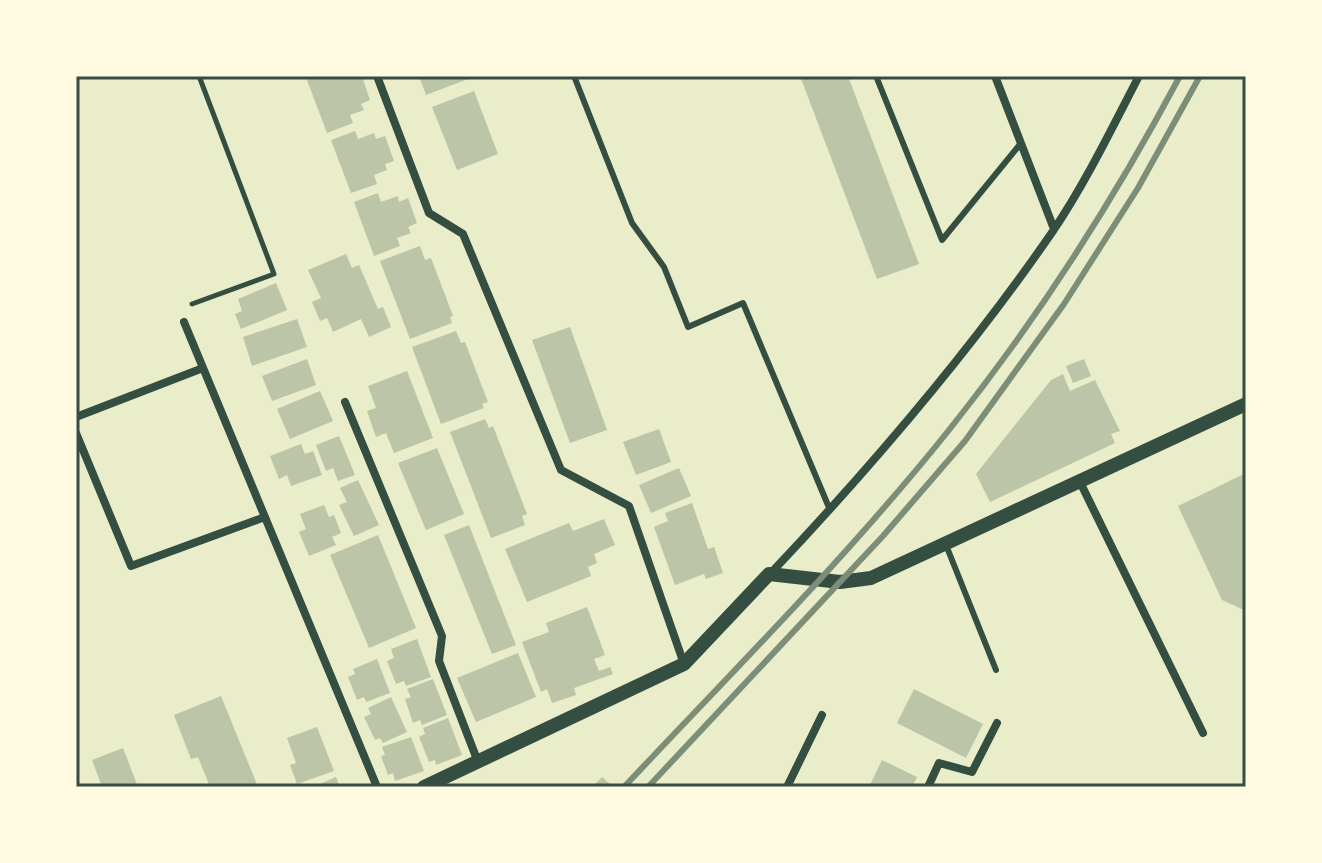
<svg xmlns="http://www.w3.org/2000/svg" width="1322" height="863" viewBox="0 0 1322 863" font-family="'Alegreya Sans',sans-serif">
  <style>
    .building { fill: #bcc5a7 }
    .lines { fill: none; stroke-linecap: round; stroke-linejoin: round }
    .path { stroke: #344e41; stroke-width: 5 }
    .service { stroke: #344e41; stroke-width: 6 }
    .minor { stroke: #344e41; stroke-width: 8 }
    .tertiary { stroke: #344e41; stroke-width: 14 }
    .rail { stroke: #7c8e77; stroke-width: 6 }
    .neatline { fill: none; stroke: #344e41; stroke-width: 3 }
  </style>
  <rect width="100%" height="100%" fill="#e9edc9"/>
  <!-- building -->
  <path class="building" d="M317 76H333L335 79 352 76 353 79 362 76 370 100 361 104 364 110 350 115 353 123 327 133 307 80Z
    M419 76H466L468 79 426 95Z
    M800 76H848L919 264 877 279Z
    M474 91 498 154 457 170 432 107Z
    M355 131 358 139 374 133 376 139 385 136 394 161 385 164 387 170 374 175 377 184 351 193 331 140Z
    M378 193 381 202 398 196 399 202 408 198 417 223 408 227 411 233 397 238 400 246 374 256 354 202Z
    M420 246 425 260 431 258 453 316 450 317 452 323 410 339 380 261Z
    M346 254 352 268 359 265 378 309 383 307 391 327 369 337 361 319 333 332 327 318 320 321 312 302 321 298 308 270Z
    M276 283 287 310 241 329 235 314 242 311 238 299Z
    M297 319 307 347 252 366 243 337Z
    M570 327 607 430 570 443 532 340Z
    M456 331 461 343 465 342 488 402 482 404 484 408 441 424 412 347Z
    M307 359 316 385 272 401 262 376Z
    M1084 359 1091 376 1073 383 1066 366Z
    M407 371 433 438 394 453 386 433 376 437 367 411 376 408 368 386Z
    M1063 374 1070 391 1095 380 1120 431 1111 434 1115 443 990 502 976 474 1051 380Z
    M320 391 333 421 290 439 277 409Z
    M485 419 489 428 493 426 527 514 522 516 525 525 491 538 450 432Z
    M659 429 671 462 636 475 623 442Z
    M339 436 355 475 338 481 333 468 326 471 316 445Z
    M301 444 305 454 313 451 322 475 291 486 287 475 279 479 270 456Z
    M437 448 464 514 426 530 398 463Z
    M679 468 691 496 651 513 639 485Z
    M1246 473V611L1222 600 1178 506Z
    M358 480 379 525 354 536 339 505 347 502 340 488Z
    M692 503 708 549 714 547 723 573 706 579 704 574 675 585 654 527 668 521 665 513Z
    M324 505 329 517 334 515 341 533 332 537 336 545 309 556 299 532 306 529 300 514Z
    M604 519 615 545 594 554 597 563 588 567 591 576 527 602 505 549 569 523 573 531Z
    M469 525 516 645 492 654 444 535Z
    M378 535 416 628 369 648 330 555Z
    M587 607 605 655 594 659 599 671 610 667 613 674 574 688 576 695 552 703 547 689 541 692 522 642 549 632 546 623Z
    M417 639 431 677 406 686 404 681 396 684 387 661 394 658 391 649Z
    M518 653 536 697 476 722 457 678Z
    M377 659 390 693 366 702 364 697 357 700 348 677 355 674 353 669Z
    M433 679 447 715 422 725 420 720 413 723 405 699 411 697 407 689Z
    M914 689 983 724 966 758 897 723Z
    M221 696 258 787H210L198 757 191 759 174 715Z
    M391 697 407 732 383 743 380 738 375 740 364 717 371 714 368 708Z
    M448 718 462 755 436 765 435 760 429 762 419 737 425 734 423 728Z
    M317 727 334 771 297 784 290 765 296 763 287 738Z
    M411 737 424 771 395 781 393 773 388 775 381 756 385 755 382 747Z
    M123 748 138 787H102L92 760Z
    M882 760 917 777 912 787H869Z
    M336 777 340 787H313Z
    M602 777 613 787H592Z"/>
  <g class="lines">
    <!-- path -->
    <path class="path" d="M192 304 274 274 199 76"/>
    <!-- service -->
    <path class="service" d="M574 76 632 223 664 267 688 327 743 303 830 510
      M876 76 942 240 1021 143
      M946 545 996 670"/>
    <!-- minor -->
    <path class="minor" d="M377 76 429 213 463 234 561 470 629 506 684 664
      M995 76 1054 229
      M184 322 377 787
      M345 402 442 636 439 661 478 762
      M76 417 203 368
      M76 433 131 566 265 517
      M1080 482 1203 733
      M770 574C872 466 969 353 1053 231 1086 182 1112 128 1139 76
      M787 787 822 715
      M928 787 939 763 972 772 997 723"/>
    <!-- tertiary -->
    <path class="tertiary" d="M424 787 684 664 769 574 840 582 871 578 1246 404"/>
    <!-- rail -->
    <path class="rail" d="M624 787C734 670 849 555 949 430 1037 320 1114 200 1180 76
      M648 787 883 536 965 441 1064 304 1138 188 1200 76"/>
  </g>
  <!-- border -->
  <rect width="1322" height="863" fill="none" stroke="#fefae0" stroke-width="156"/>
  <rect x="78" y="78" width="1166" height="707" class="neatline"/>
</svg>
